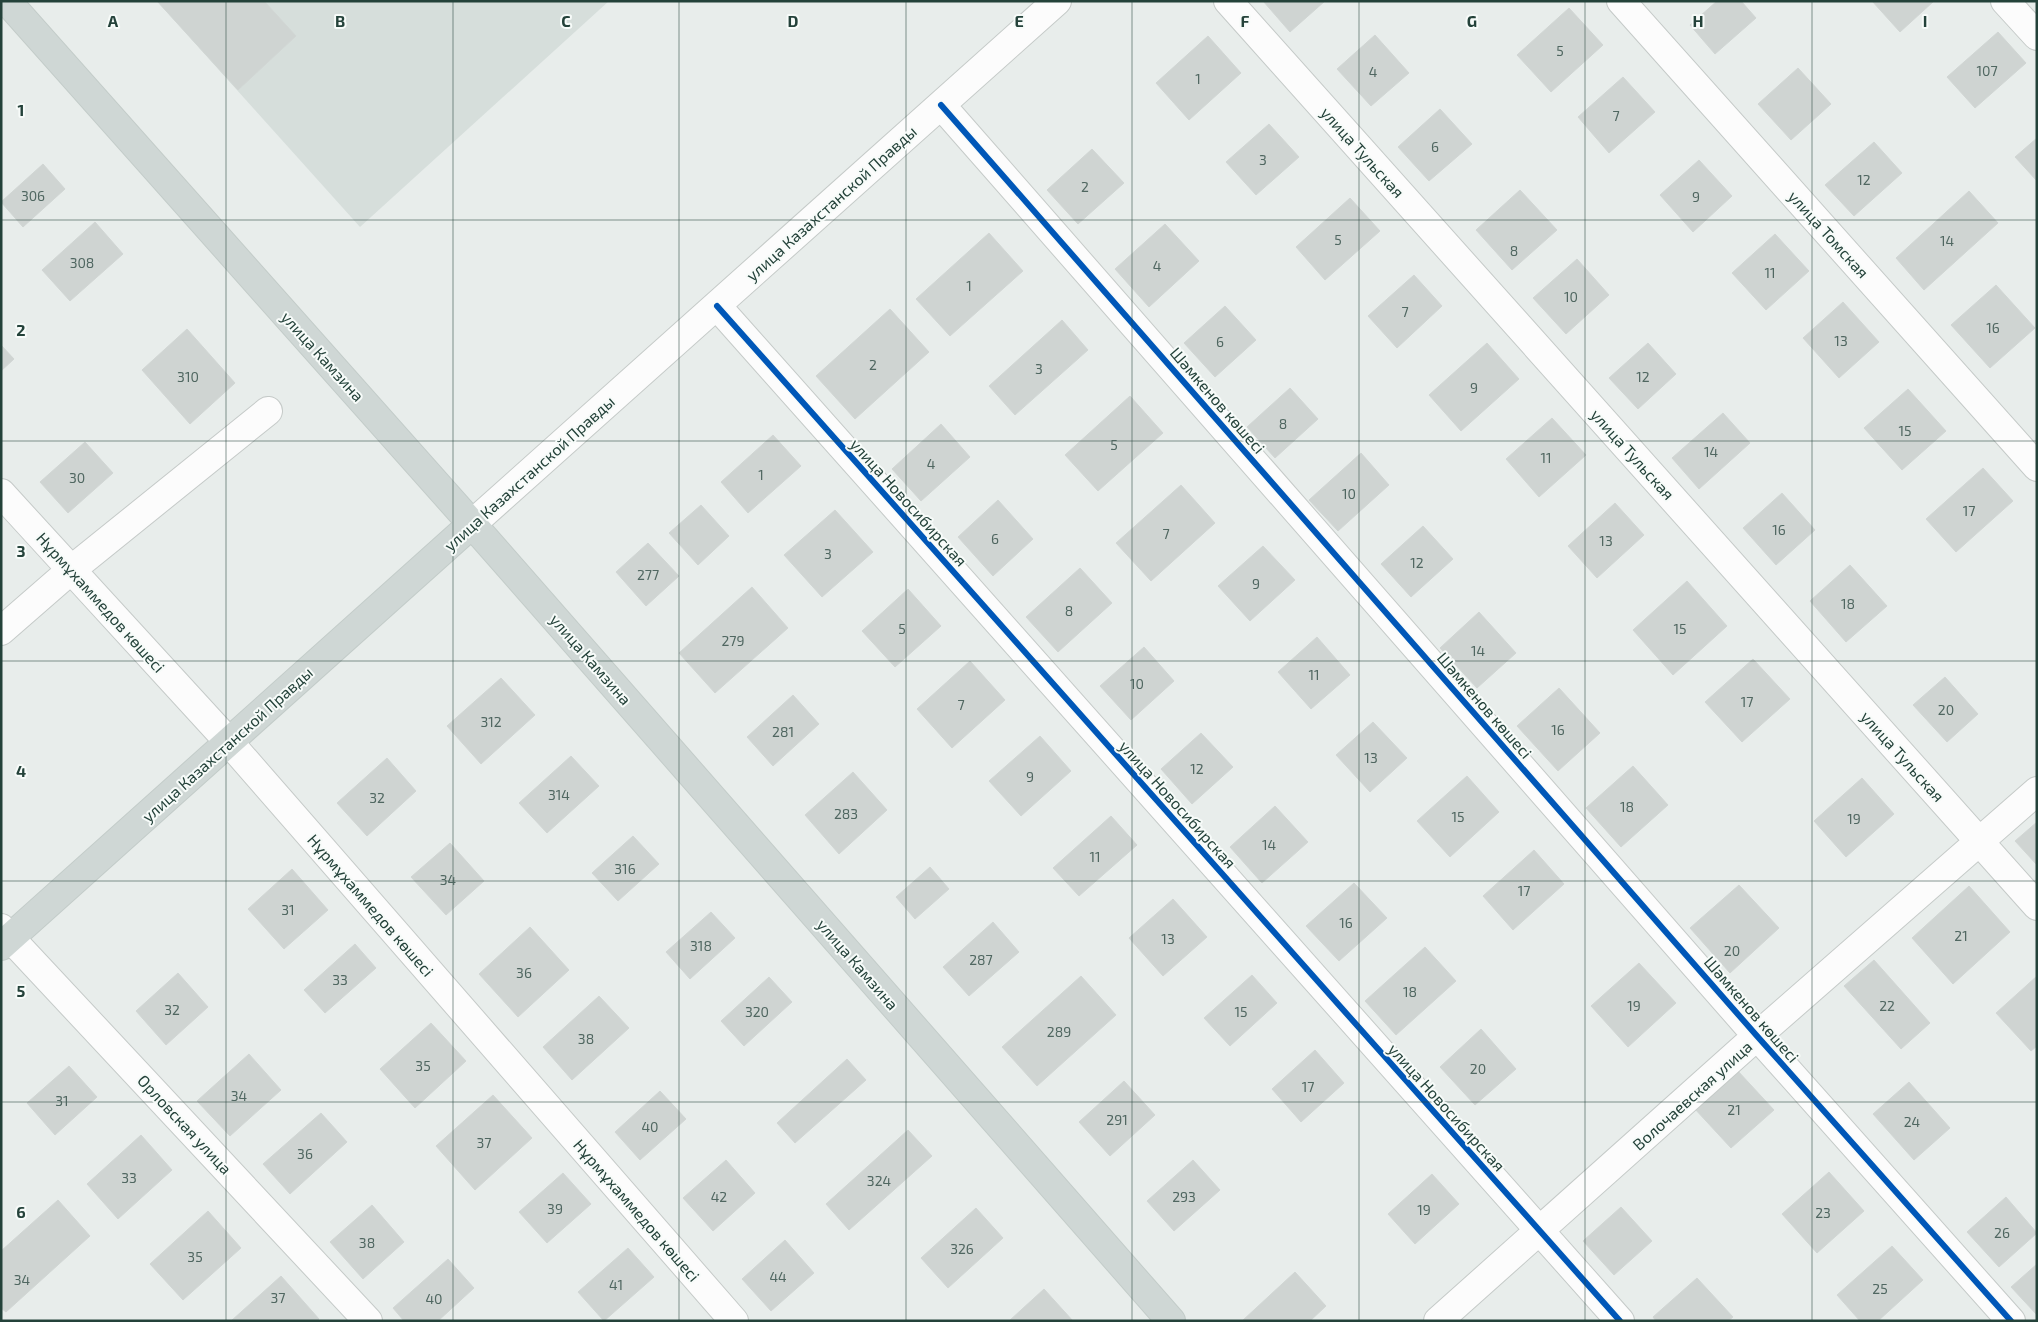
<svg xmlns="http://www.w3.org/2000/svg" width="2038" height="1322" viewBox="0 0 2038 1322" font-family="'Exo 2',sans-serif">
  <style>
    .built { fill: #d6dedb }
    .building { fill: #cfd4d2; stroke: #d1d6d4 }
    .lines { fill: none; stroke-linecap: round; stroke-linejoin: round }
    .minor-casing { stroke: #c5cac8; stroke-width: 30 }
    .major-casing { stroke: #c3ccc9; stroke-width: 30 }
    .minor { stroke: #fcfcfc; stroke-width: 28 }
    .major { stroke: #cfd7d5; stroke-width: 28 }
    .cycleway-casing { stroke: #f7fbf9; stroke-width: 9 }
    .cycleway { stroke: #0057b8; stroke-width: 6 }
    .grid { fill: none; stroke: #24423a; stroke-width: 1; stroke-opacity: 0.55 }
    .labels { text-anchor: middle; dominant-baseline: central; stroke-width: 4; stroke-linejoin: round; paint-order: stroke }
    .number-label { font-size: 14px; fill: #506761 }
    .street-label { font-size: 16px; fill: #24423a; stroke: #f7fbf9 }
    .grid-label { font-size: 16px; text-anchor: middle; font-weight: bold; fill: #24423a; stroke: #f7fbf9; stroke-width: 4; stroke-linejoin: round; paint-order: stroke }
  </style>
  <rect width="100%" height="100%" fill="#e8edeb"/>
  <!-- built -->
  <path class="built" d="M157 1H609L360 227Z"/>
  <!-- building -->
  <path class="building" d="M157 1H264L296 36 238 90Z
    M1263 1H1325L1290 32Z
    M1717 1H1741L1756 18 1715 54 1690 25Z
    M1872 1H1934L1900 32Z
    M1569 8 1603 45 1551 92 1517 55Z
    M1998 32 2026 63 1975 108 1947 77Z
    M1375 35 1409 73 1371 106 1337 69Z
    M1208 36 1241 73 1189 120 1156 83Z
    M1798 68 1831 104 1791 140 1758 104Z
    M1623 77 1655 112 1609 153 1578 117Z
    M1440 109 1472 144 1429 181 1398 147Z
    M1269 124 1299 157 1256 195 1226 162Z
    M2037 138V181L2015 157Z
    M1874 142 1902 173 1854 216 1825 185Z
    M1092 149 1124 183 1078 224 1047 190Z
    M1699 160 1732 196 1693 232 1660 195Z
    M43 164 65 189 23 227 1 202Z
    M1520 190 1557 230 1512 270 1476 230Z
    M1969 191 1998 223 1924 290 1896 258Z
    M1350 198 1380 231 1325 280 1296 247Z
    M95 222 123 254 70 301 42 270Z
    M1165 224 1199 261 1149 307 1115 269Z
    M989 233 1023 271 950 336 916 299Z
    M1775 234 1809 271 1766 310 1732 273Z
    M1577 259 1609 295 1566 334 1533 298Z
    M1414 275 1442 306 1397 348 1368 316Z
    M1996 285 2035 328 1990 368 1951 325Z
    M1843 302 1879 342 1839 378 1803 338Z
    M1225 306 1256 340 1215 377 1184 343Z
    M890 309 929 352 855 419 816 376Z
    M1062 320 1088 350 1015 415 989 386Z
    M187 329 235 383 190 424 142 370Z
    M1487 343 1519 379 1461 431 1429 395Z
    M1648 343 1676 374 1638 409 1609 378Z
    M1 345 14 359 1 371Z
    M1290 388 1318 419 1275 458 1247 427Z
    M1908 389 1946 431 1902 470 1864 428Z
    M1130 396 1163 433 1098 491 1065 455Z
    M1723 413 1750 443 1699 489 1672 458Z
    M1552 418 1586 455 1539 497 1506 459Z
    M941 424 970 457 921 501 892 469Z
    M773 435 801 466 748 513 721 482Z
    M85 442 113 473 68 513 40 482Z
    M1361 453 1389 485 1338 531 1309 500Z
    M1983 468 2013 501 1956 552 1926 519Z
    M1181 485 1215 523 1151 581 1116 543Z
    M1782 493 1815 530 1776 565 1743 528Z
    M998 500 1033 539 993 576 958 537Z
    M1615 503 1644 535 1597 578 1568 546Z
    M701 505 729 536 698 565 669 533Z
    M835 510 873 552 822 597 784 555Z
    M1423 526 1453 559 1411 597 1381 564Z
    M648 543 679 576 646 606 616 572Z
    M1263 546 1295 580 1250 621 1218 586Z
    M1850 565 1887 606 1846 642 1810 601Z
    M1080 568 1112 603 1058 652 1026 617Z
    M1687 581 1727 626 1673 675 1633 630Z
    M752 587 788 628 715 693 679 653Z
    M908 589 941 626 895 667 862 631Z
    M1479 612 1516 653 1477 688 1440 648Z
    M1317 637 1350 675 1311 709 1278 672Z
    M1144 647 1174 681 1131 720 1100 686Z
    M1753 659 1790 699 1742 742 1705 702Z
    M970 661 1005 700 952 748 917 709Z
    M1945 677 1978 714 1947 742 1913 705Z
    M501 678 535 715 481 764 447 726Z
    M1559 688 1600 733 1558 771 1517 726Z
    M793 695 819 724 773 766 747 737Z
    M1373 722 1407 758 1370 792 1336 755Z
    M1201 733 1233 767 1192 804 1161 769Z
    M1040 736 1071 771 1021 816 989 781Z
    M571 756 599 786 547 833 519 803Z
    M387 758 416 791 367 836 337 803Z
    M1633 766 1668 805 1621 847 1586 808Z
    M853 772 887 810 839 854 805 815Z
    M1467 776 1499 812 1450 857 1417 821Z
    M1862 778 1894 814 1846 857 1814 821Z
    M1275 806 1308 842 1262 883 1230 847Z
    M1111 816 1137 845 1079 896 1053 868Z
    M2037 822V865L2015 841Z
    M633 836 659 864 618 901 592 873Z
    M450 843 484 881 446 915 411 877Z
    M1534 850 1564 884 1513 930 1483 896Z
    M930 867 949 889 915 919 896 897Z
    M292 869 328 910 284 949 248 909Z
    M1354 883 1387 918 1339 961 1306 926Z
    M1739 885 1779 928 1730 973 1690 928Z
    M1969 886 2010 932 1953 984 1912 938Z
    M1173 899 1207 937 1163 976 1129 938Z
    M711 912 735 938 690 979 666 952Z
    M993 922 1019 952 969 996 943 967Z
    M530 927 569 970 518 1017 479 974Z
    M355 944 376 968 325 1013 304 990Z
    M1425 947 1456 981 1396 1035 1365 1001Z
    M1874 960 1930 1023 1901 1049 1844 986Z
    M1639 963 1676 1003 1628 1047 1591 1006Z
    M178 973 208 1007 166 1045 136 1011Z
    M1252 975 1277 1003 1230 1046 1204 1018Z
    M1081 976 1116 1015 1037 1086 1002 1047Z
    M2037 976V1046L2031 1051 1996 1013Z
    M769 977 792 1002 744 1046 721 1021Z
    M599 996 629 1028 572 1080 543 1047Z
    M431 1023 466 1061 415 1108 380 1069Z
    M1481 1029 1516 1069 1475 1105 1440 1067Z
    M1315 1050 1344 1083 1301 1122 1272 1089Z
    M249 1054 281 1090 230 1136 197 1101Z
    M847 1059 866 1080 795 1143 777 1123Z
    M69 1066 97 1097 55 1135 27 1103Z
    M1737 1070 1774 1110 1731 1148 1694 1108Z
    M1124 1081 1155 1115 1110 1156 1079 1122Z
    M1909 1082 1950 1128 1914 1160 1873 1114Z
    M660 1091 686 1119 640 1160 615 1132Z
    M493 1095 532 1138 475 1190 436 1146Z
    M321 1113 347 1142 290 1194 263 1164Z
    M908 1130 932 1156 849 1230 826 1204Z
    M141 1135 172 1170 118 1219 87 1184Z
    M726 1160 755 1193 713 1231 683 1198Z
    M1193 1160 1220 1190 1174 1231 1147 1201Z
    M1829 1172 1864 1211 1817 1253 1782 1214Z
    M563 1173 591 1204 547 1243 519 1212Z
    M1432 1174 1459 1204 1415 1244 1388 1214Z
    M2006 1197 2037 1233 1999 1267 1967 1232Z
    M58 1200 90 1236 6 1312 1 1308V1251Z
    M372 1205 404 1242 363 1279 330 1242Z
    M1621 1207 1652 1241 1614 1275 1583 1241Z
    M976 1208 1003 1238 948 1288 921 1258Z
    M208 1211 241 1248 183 1300 150 1264Z
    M785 1240 814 1273 771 1311 742 1279Z
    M1892 1246 1923 1280 1878 1321H1860L1837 1295Z
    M628 1248 654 1277 604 1321 578 1292Z
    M448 1259 474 1288 438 1321H404L393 1308Z
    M2037 1264V1315L2011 1287Z
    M1295 1272 1326 1306 1310 1321H1242Z
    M281 1276 319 1319 317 1321H231Z
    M1697 1278 1733 1317 1728 1321H1656L1653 1317Z
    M1044 1289 1073 1321H1009Z"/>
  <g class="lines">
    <!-- minor casing -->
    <g class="minor-casing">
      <path id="minor" d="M1228 1 2037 906
        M1621 1 2037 467
        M2005 1 2037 36
        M941 105 1757 1036 2011 1321
        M717 306 1620 1321
        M1 493 229 742 734 1321
        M472 524 1057 1
        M1 631 71 570 268 411
        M1 928 368 1321
        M1438 1321 1757 1036 2037 791"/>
    </g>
    <!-- major casing -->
    <g class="major-casing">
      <path id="major" d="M7 1 472 524 1171 1321
        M1 946 472 524"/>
    </g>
    <!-- minor -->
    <use href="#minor" class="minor"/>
    <!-- major -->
    <use href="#major" class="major"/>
    <!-- cycleway casing -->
    <g class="cycleway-casing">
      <path id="cycleway" d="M941 105 1757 1036 2011 1321
        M717 306 1620 1321"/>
    </g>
    <!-- cycleway -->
    <use href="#cycleway" class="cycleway"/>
  </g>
  <!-- grid -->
  <path class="grid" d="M226 1V1321M453 1V1321M679 1V1321M906 1V1321M1132 1V1321M1359 1V1321M1585 1V1321M1812 1V1321M1 220H2037M1 441H2037M1 661H2037M1 881H2037M1 1102H2037"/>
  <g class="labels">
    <!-- number labels -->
    <g class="number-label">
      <text x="1560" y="50">5</text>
      <text x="1987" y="70">107</text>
      <text x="1373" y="71">4</text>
      <text x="1198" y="78">1</text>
      <text x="1616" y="115">7</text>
      <text x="1435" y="146">6</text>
      <text x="1263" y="159">3</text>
      <text x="1864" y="179">12</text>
      <text x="1085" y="186">2</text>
      <text x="33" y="195">306</text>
      <text x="1696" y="196">9</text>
      <text x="1338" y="239">5</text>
      <text x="1947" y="240">14</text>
      <text x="1514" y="250">8</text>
      <text x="82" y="262">308</text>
      <text x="1157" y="265">4</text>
      <text x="1770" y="272">11</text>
      <text x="969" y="285">1</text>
      <text x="1571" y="296">10</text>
      <text x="1405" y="311">7</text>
      <text x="1993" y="327">16</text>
      <text x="1841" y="340">13</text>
      <text x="1220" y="341">6</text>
      <text x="873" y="364">2</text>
      <text x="1039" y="368">3</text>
      <text x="188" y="376">310</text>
      <text x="1643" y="376">12</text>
      <text x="1474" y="387">9</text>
      <text x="1283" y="423">8</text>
      <text x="1905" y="430">15</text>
      <text x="1114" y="444">5</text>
      <text x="1711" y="451">14</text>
      <text x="1546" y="457">11</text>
      <text x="931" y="463">4</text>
      <text x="761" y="474">1</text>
      <text x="77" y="477">30</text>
      <text x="1349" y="493">10</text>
      <text x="1969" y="510">17</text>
      <text x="1779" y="529">16</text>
      <text x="1166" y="533">7</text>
      <text x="995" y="538">6</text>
      <text x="1606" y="540">13</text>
      <text x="828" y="553">3</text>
      <text x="1417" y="562">12</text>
      <text x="648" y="574">277</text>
      <text x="1256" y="583">9</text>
      <text x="1848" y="603">18</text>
      <text x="1069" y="610">8</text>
      <text x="902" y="628">5</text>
      <text x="1680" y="628">15</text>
      <text x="733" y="640">279</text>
      <text x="1478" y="650">14</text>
      <text x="1314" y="674">11</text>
      <text x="1137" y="683">10</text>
      <text x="1747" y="701">17</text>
      <text x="961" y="704">7</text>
      <text x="1946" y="709">20</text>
      <text x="491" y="721">312</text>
      <text x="1558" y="729">16</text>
      <text x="783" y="731">281</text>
      <text x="1371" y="757">13</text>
      <text x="1197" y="768">12</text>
      <text x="1030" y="776">9</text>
      <text x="559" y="794">314</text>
      <text x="377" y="797">32</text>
      <text x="1627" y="806">18</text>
      <text x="846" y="813">283</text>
      <text x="1458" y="816">15</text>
      <text x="1854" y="818">19</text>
      <text x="1269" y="844">14</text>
      <text x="1095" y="856">11</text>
      <text x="625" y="868">316</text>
      <text x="448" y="879">34</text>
      <text x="1524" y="890">17</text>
      <text x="288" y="909">31</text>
      <text x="1346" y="922">16</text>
      <text x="1961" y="935">21</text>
      <text x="1168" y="938">13</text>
      <text x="701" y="945">318</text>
      <text x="1732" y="950">20</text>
      <text x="981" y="959">287</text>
      <text x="524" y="972">36</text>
      <text x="340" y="979">33</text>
      <text x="1410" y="991">18</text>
      <text x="1634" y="1005">19</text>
      <text x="1887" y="1005">22</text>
      <text x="172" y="1009">32</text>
      <text x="757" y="1011">320</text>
      <text x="1241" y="1011">15</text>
      <text x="1059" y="1031">289</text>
      <text x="586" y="1038">38</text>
      <text x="423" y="1065">35</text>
      <text x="1478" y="1068">20</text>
      <text x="1308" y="1086">17</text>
      <text x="239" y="1095">34</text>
      <text x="62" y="1100">31</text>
      <text x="1734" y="1109">21</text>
      <text x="1117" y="1119">291</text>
      <text x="1912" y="1121">24</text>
      <text x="650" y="1126">40</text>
      <text x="484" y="1142">37</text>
      <text x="305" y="1153">36</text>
      <text x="129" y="1177">33</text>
      <text x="879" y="1180">324</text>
      <text x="719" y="1196">42</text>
      <text x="1184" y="1196">293</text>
      <text x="555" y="1208">39</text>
      <text x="1424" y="1209">19</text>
      <text x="1823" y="1212">23</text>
      <text x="2002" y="1232">26</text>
      <text x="367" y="1242">38</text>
      <text x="962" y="1248">326</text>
      <text x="195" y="1256">35</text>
      <text x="778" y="1276">44</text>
      <text x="22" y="1279">34</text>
      <text x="616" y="1284">41</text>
      <text x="1880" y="1288">25</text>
      <text x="278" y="1297">37</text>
      <text x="434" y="1298">40</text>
    </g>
    <!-- street labels -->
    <g class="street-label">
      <text transform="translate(1363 152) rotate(48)">улица Тульская</text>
      <text transform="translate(831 203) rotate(-42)">улица Казахстанской Правды</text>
      <text transform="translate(1829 234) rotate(48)">улица Томская</text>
      <text transform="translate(323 356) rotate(48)">улица Камзина</text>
      <text transform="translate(1218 400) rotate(49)">Шәмкенов көшесі</text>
      <text transform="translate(1633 454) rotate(48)">улица Тульская</text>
      <text transform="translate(529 473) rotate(-42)">улица Казахстанской Правды</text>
      <text transform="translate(909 502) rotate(48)">улица Новосибирская</text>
      <text transform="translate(101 602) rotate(48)">Нұрмұхаммедов көшесі</text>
      <text transform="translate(591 659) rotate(49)">улица Камзина</text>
      <text transform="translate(1485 705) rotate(49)">Шәмкенов көшесі</text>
      <text transform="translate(227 744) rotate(-42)">улица Казахстанской Правды</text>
      <text transform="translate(1903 756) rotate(48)">улица Тульская</text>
      <text transform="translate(1178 804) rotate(48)">улица Новосибирская</text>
      <text transform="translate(371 905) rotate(49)">Нұрмұхаммедов көшесі</text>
      <text transform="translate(858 964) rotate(49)">улица Камзина</text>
      <text transform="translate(1752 1009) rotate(49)">Шәмкенов көшесі</text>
      <text transform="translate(1692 1095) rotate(-42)">Волочаевская улица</text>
      <text transform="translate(1447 1107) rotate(48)">улица Новосибирская</text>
      <text transform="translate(185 1124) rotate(47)">Орловская улица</text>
      <text transform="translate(637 1210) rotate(49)">Нұрмұхаммедов көшесі</text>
    </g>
  </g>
  <g class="grid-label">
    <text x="113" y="27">A</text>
    <text x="340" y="27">B</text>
    <text x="566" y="27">C</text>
    <text x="793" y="27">D</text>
    <text x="1019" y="27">E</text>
    <text x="1245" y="27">F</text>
    <text x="1472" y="27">G</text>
    <text x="1698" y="27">H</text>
    <text x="1925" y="27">I</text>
    <text x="21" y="116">1</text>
    <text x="21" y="336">2</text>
    <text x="21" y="557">3</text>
    <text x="21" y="777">4</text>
    <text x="21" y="997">5</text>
    <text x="21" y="1218">6</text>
  </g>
  <!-- border -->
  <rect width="2038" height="1322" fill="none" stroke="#24423a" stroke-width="5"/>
</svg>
